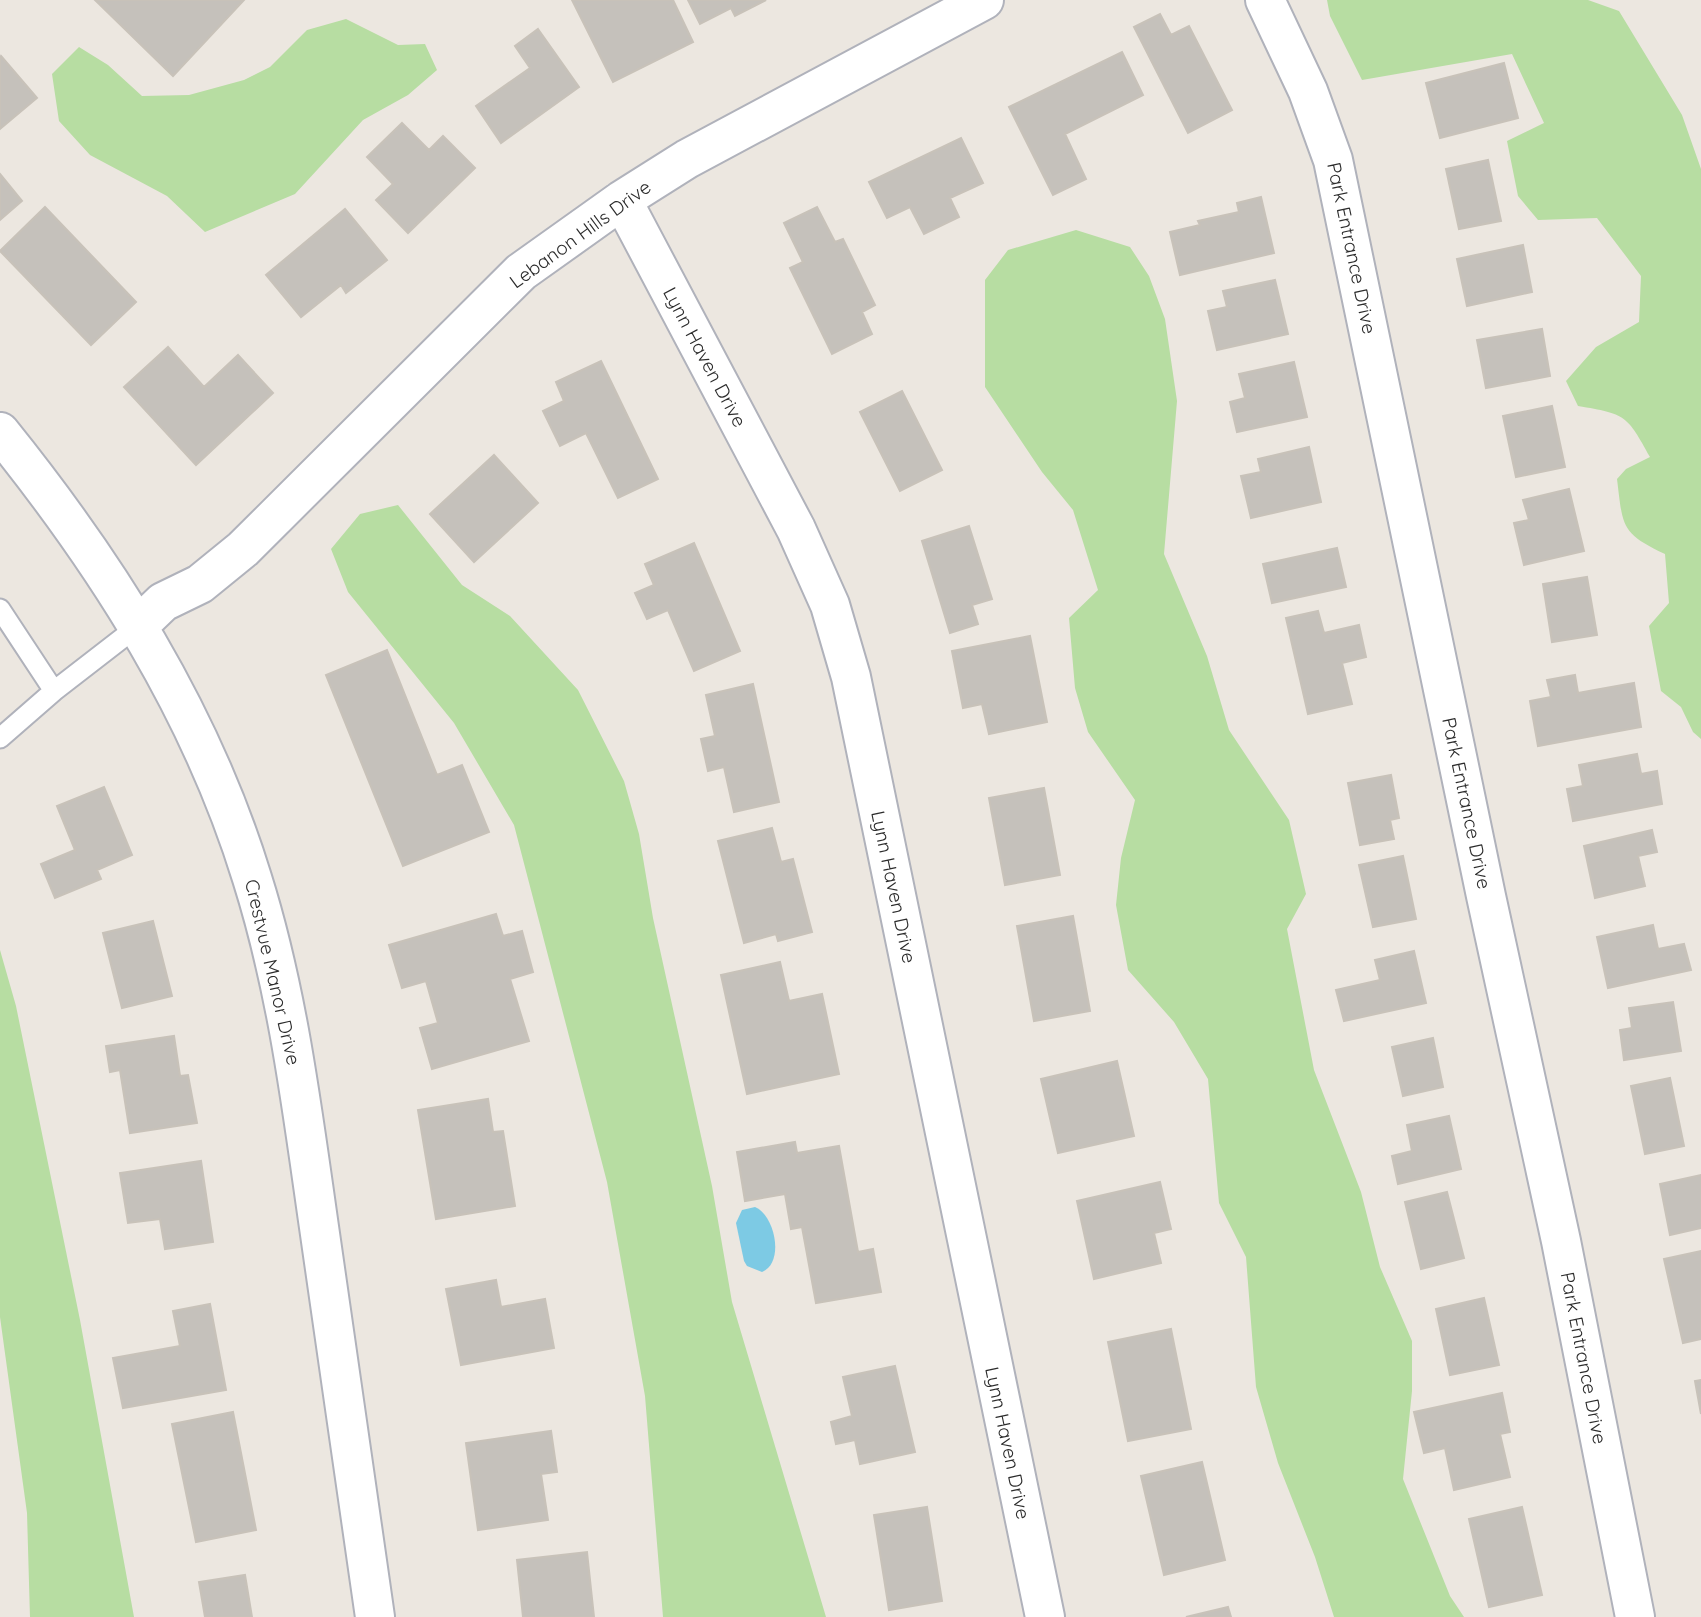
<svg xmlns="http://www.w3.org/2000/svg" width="1701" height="1617" viewBox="0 0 1701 1617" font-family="Quicksand,sans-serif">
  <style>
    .green { fill: #b7dda2 }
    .water { fill: #7dcae4 }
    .building { fill: #c5c1bb; stroke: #c8c2b9; stroke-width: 2 }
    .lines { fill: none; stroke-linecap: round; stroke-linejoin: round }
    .lane-casing { stroke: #b0b2bb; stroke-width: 23 }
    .street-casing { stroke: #b0b2bb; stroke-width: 42 }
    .lane { stroke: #fff; stroke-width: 19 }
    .street { stroke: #fff; stroke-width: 38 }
    .labels { text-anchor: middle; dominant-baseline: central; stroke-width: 6; stroke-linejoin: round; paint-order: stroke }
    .street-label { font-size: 19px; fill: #2c2c2c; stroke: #fff }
  </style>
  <rect width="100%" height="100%" fill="#ece7e0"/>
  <!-- green -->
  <path class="green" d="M1327 0H1588L1619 11 1682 115 1701 169V739L1693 732 1681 707 1661 691 1649 626 1669 603 1665 554C1620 533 1623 526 1617 479L1626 469 1650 457C1627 415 1626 414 1578 406L1566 381 1596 347 1639 322 1641 276 1597 218 1538 220 1518 196 1507 141 1544 123 1512 54 1362 80 1330 16Z
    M346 19 398 45 425 44 437 70 408 95 363 120 295 194 205 232 167 196 90 155 59 121 52 74 79 47 108 65 142 96 189 95 244 80 270 67 307 30Z
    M1076 230 1130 247 1149 276 1165 319 1177 401 1164 554 1207 656 1229 730 1289 820 1306 894 1287 929 1314 1070 1361 1192 1380 1267 1412 1341V1391L1403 1479 1450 1596 1464 1617H1334L1315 1557 1278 1463 1256 1387 1246 1257 1219 1203 1208 1079 1174 1022 1128 970 1116 905 1121 858 1135 800 1088 732 1075 688 1069 618 1098 590 1073 510 1042 472 985 387V280L1008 250Z
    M398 505 462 585 510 616 578 690 624 781 639 834 653 918 712 1186 732 1302 826 1617H663L645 1396 607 1182 514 825 454 723 348 592 331 549 360 514Z
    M0 950 16 1006 80 1320 134 1617H30L27 1513 0 1317Z"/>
  <!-- water -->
  <path class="water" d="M755 1207C775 1215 785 1263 762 1272L747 1266 744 1261 736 1223 742 1210Z"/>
  <!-- building -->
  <path class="building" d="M95 0H244L173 76Z
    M572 0H673L693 42 613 82Z
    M688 0H766L735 16 731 8 700 24Z
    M1160 14 1171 35 1189 26 1232 110 1188 133 1134 27Z
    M538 29 579 87 501 143 476 106 530 68 515 46Z
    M1122 52 1143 95 1065 134 1086 179 1053 195 1009 107Z
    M1 56 37 98 0 129V58Z
    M1504 63 1518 118 1440 138 1426 83Z
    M402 123 429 150 443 136 475 168 408 233 376 200 393 184 367 157Z
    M961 138 983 183 950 198 959 217 924 234 910 207 887 218 869 182Z
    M1488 160 1501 221 1459 229 1446 169Z
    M0 174 22 201 0 220Z
    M1261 197 1274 253 1180 275 1170 232 1200 225 1198 221 1239 212 1237 203Z
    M45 207 136 302 91 345 0 251Z
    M817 207 835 242 843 239 875 305 862 312 872 334 832 354 790 268 803 262 784 223Z
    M345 209 387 260 346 293 341 285 301 317 266 275Z
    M1523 245 1532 292 1467 306 1457 259Z
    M1275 280 1288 334 1217 350 1208 311 1227 307 1223 291Z
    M1542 329 1550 376 1486 388 1477 340Z
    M168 347 204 387 238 355 273 393 196 465 124 387Z
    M601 361 658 479 618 498 586 433 560 446 543 411 564 401 556 382Z
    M1294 362 1307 417 1237 432 1230 402 1245 398 1239 374Z
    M902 391 942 470 900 491 860 412Z
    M1552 406 1565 467 1516 477 1503 416Z
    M1309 447 1321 502 1251 518 1241 476 1261 472 1258 459Z
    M494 455 538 503 474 562 430 514Z
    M1569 489 1584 551 1524 565 1514 523 1529 520 1523 500Z
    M969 526 992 599 972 605 978 624 950 633 922 541Z
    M694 543 740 651 694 671 668 610 647 619 635 593 654 585 645 564Z
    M1337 548 1346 587 1272 603 1263 564Z
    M1587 577 1597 635 1552 642 1543 584Z
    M1318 611 1324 633 1359 625 1366 657 1342 663 1352 704 1308 714 1286 618Z
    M1030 636 1047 722 989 734 982 704 963 708 952 651Z
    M387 650 437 775 462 765 489 832 403 866 326 675Z
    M1575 675 1578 693 1634 683 1641 727 1538 746 1530 701 1551 697 1547 680Z
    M753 684 779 802 734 812 724 767 708 771 701 739 715 736 706 695Z
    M1637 754 1641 774 1657 771 1662 804 1573 821 1567 789 1583 786 1579 765Z
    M1391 775 1399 818 1390 820 1394 839 1360 845 1348 783Z
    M104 787 132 855 97 870 101 879 55 898 41 864 75 850 57 806Z
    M1044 788 1060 875 1005 885 989 798Z
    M772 828 781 862 793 859 812 932 778 941 776 934 744 943 718 841Z
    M1652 830 1657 852 1638 856 1645 886 1595 898 1584 846Z
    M1403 856 1416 919 1373 927 1359 865Z
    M496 914 503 936 522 931 533 972 510 979 529 1041 432 1069 420 1028 438 1023 426 981 402 988 389 945Z
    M1073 916 1090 1011 1034 1021 1017 926Z
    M153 921 172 996 122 1008 103 933Z
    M1653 925 1658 949 1684 944 1691 970 1608 988 1597 937Z
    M1414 951 1426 1003 1344 1021 1336 990 1380 980 1375 960Z
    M780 962 789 1001 822 994 839 1074 747 1094 721 975Z
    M1673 1002 1681 1051 1624 1060 1620 1030 1632 1028 1629 1008Z
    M174 1036 180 1076 188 1075 197 1123 130 1133 120 1070 110 1072 106 1046Z
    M1433 1038 1443 1087 1403 1096 1392 1047Z
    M1117 1061 1134 1136 1058 1153 1041 1079Z
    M1670 1078 1684 1146 1645 1154 1631 1086Z
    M488 1099 493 1132 503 1131 515 1206 436 1219 418 1110Z
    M1449 1116 1461 1169 1398 1184 1392 1156 1412 1151 1407 1125Z
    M795 1142 797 1153 839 1146 858 1252 873 1249 881 1292 816 1303 802 1227 791 1229 785 1194 745 1201 737 1152Z
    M201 1161 213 1242 165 1249 160 1219 128 1223 120 1173Z
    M1701 1175V1228L1670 1235 1660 1184Z
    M1160 1182 1171 1229 1154 1233 1161 1263 1094 1279 1077 1201Z
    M1447 1192 1464 1258 1421 1269 1405 1202Z
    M1701 1251V1339L1683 1343 1664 1259Z
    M496 1280 501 1307 545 1299 554 1348 461 1365 446 1289Z
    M1484 1298 1499 1365 1450 1375 1436 1309Z
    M210 1304 226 1390 123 1408 113 1358 180 1346 173 1311Z
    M1171 1329 1191 1429 1128 1441 1108 1342Z
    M895 1366 915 1452 860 1464 855 1440 836 1444 831 1422 852 1416 843 1377Z
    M1701 1380V1414L1695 1381Z
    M1502 1393 1510 1432 1500 1434 1510 1477 1454 1490 1445 1448 1424 1453 1414 1412Z
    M233 1412 256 1530 196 1542 172 1424Z
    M551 1431 557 1472 541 1474 548 1520 478 1530 466 1443Z
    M1202 1462 1225 1560 1164 1575 1141 1476Z
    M927 1507 942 1601 889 1610 874 1515Z
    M1522 1507 1542 1595 1489 1607 1469 1519Z
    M587 1552 594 1617H523L517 1560Z
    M245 1575 252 1617H205L199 1582Z
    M1228 1607 1231 1617H1186Z"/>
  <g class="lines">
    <!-- lane casing -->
    <g class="lane-casing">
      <path id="lane" d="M0 609 54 691 138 626
        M0 738 54 691"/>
    </g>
    <!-- street casing -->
    <g class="street-casing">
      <path id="street" d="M1265 0 1308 91 1333 160 1486 896 1561 1241 1635 1617
        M622 200 796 529 830 605 851 677 1045 1617
        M0 432C108 566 201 712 252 878 288 992 302 1109 319 1227 338 1357 356 1487 375 1617
        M138 626 163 602 200 584 243 549 521 272 622 200 687 159 984 0"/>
    </g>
    <!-- lane -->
    <use href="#lane" class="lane"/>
    <!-- street -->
    <use href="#street" class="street"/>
  </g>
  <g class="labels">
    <!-- street labels -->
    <g class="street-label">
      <text transform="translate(580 234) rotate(-36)">Lebanon Hills Drive</text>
      <text transform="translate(1352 248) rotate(78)">Park Entrance Drive</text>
      <text transform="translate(705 357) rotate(62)">Lynn Haven Drive</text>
      <text transform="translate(1467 803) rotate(78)">Park Entrance Drive</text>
      <text transform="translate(894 887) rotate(78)">Lynn Haven Drive</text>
      <text transform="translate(273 972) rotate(77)">Crestvue Manor Drive</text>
      <text transform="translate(1584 1358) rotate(79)">Park Entrance Drive</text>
      <text transform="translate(1008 1443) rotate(78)">Lynn Haven Drive</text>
    </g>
  </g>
</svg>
